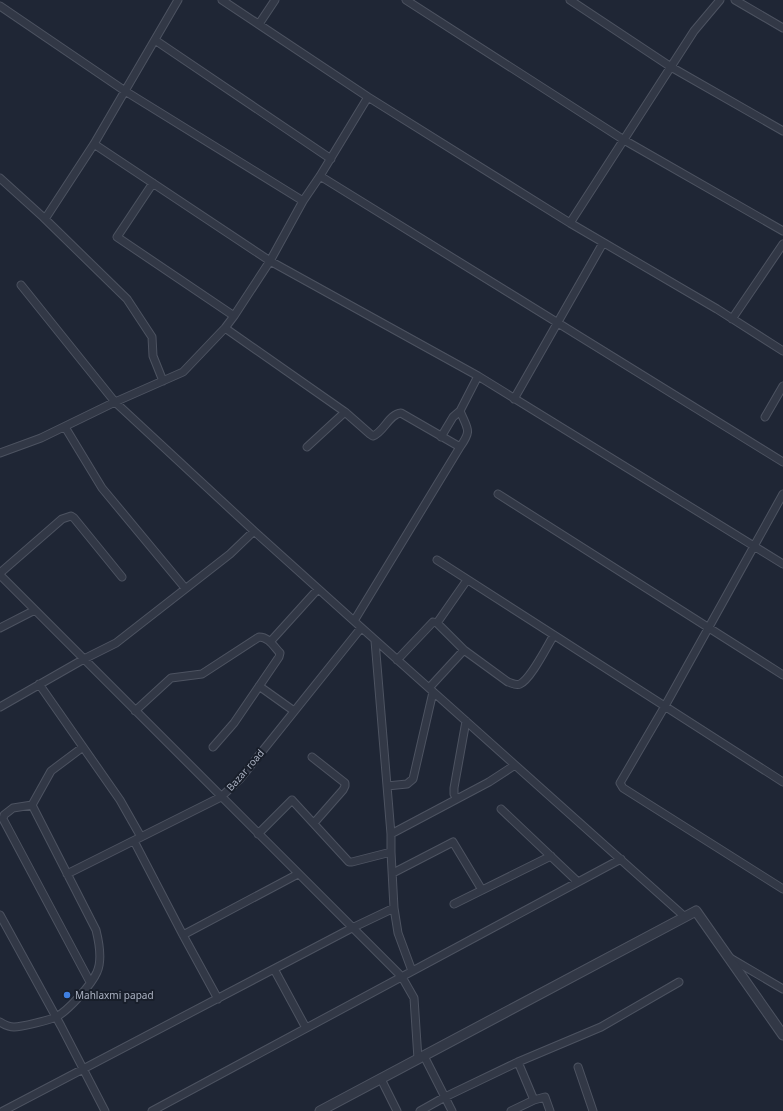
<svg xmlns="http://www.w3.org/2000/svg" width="783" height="1111" viewBox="0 0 783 1111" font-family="'Noto Sans',sans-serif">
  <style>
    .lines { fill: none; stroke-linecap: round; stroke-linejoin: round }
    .minor-casing { stroke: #4d5361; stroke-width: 9 }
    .tertiary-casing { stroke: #4d5361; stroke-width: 11 }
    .minor { stroke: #323846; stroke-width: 7 }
    .tertiary { stroke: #323846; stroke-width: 9 }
    .shop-dot { fill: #3f7fe0; stroke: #181e2a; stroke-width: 1.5 }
    .labels { text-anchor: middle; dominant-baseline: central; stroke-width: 4; stroke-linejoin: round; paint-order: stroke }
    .street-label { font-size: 10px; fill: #acb3c3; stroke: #181e2a }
    .poi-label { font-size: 10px; fill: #acb3c3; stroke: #181e2a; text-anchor: start }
  </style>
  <rect width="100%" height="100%" fill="#1f2635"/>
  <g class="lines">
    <!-- minor casing -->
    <g class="minor-casing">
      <path id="minor" d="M222 0 368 97 570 223 717 309 783 351
        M406 0 624 140 783 231
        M570 0 671 67 783 131
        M735 0 783 28
        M0 6 125 91 303 201
        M259 24 275 0
        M155 40 331 159
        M94 144 270 261 478 376 783 564
        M320 176 783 462
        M0 178 43 217 127 299 152 337 153 356 163 381
        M153 183 117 237 234 316
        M45 219 94 144 178 0
        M570 223 694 31 720 0
        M21 285 115 402 254 531 354 621 685 917
        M732 319 783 244
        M225 328 345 412 307 447
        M514 399 603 243
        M345 412 370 434 373 436C384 432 389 414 401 413L460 447 354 621
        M765 417 783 386
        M65 427 102 488 185 588
        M441 437 453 417 460 411 478 376
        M460 447C472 430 468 430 460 411
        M0 453 41 438 115 402 183 372 225 328 234 316 270 261 303 201 320 176 368 97
        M498 494 783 675
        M783 494 665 706 620 783 623 788 783 889
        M437 560 783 782
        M0 573 62 519 71 516 74 518 122 577
        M0 575 402 977 414 998 418 1059
        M437 623 467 580
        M0 628 35 610
        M375 641 391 834 489 782 515 765
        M270 642 318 589
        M397 660 433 622 437 623 464 650
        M39 684 120 800 141 837
        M259 686 294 711
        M429 688 464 650 508 682C512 683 516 686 520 684 531 679 547 646 554 635
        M0 707 84 659 116 643 230 554 254 531
        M135 711 171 678 202 674 259 637C269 637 274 647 280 653L279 657 234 723 213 747
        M312 757 345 783V786L343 790 314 823
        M387 786 407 784 413 779 433 692
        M457 799 454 794V788L466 721
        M32 805 13 808 4 815 3 819 90 982
        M32 805 51 771 83 747
        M501 809 578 882
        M258 834 292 800 349 862H352L391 852
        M391 834V852L394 908 398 933 412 971
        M134 841 183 935 218 999
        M393 873 453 842 482 890
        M67 874 221 797 240 779 361 628
        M454 904 551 856
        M0 915 61 1026 105 1111
        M183 935 298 874
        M730 958 783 989
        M274 969 306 1028
        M0 1022C5 1025 9 1027 14 1027 21 1027 50 1020 56 1017 68 1011 92 984 97 972 102 961 99 942 96 930L32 805
        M424 1056 452 1111
        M518 1062 601 1027 679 982
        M578 1067 593 1111
        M381 1079 397 1111
        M3 1111 352 928 394 908
        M152 1111 621 859
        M420 1111 445 1097 518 1062 534 1100 545 1097 550 1111
        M511 1111 534 1100"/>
    </g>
    <!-- tertiary casing -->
    <g class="tertiary-casing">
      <path id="tertiary" d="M320 1111 696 911 783 1035"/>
    </g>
    <!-- minor -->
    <use href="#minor" class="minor"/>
    <!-- tertiary -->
    <use href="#tertiary" class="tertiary"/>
  </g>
  <!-- markers -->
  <circle class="shop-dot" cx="67" cy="995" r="4"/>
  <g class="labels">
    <!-- street labels -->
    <g class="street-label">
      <text transform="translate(245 770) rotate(-49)">Bazar road</text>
    </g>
    <!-- poi labels -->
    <g class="poi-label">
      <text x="75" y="995">Mahlaxmi papad</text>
    </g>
  </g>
</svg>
